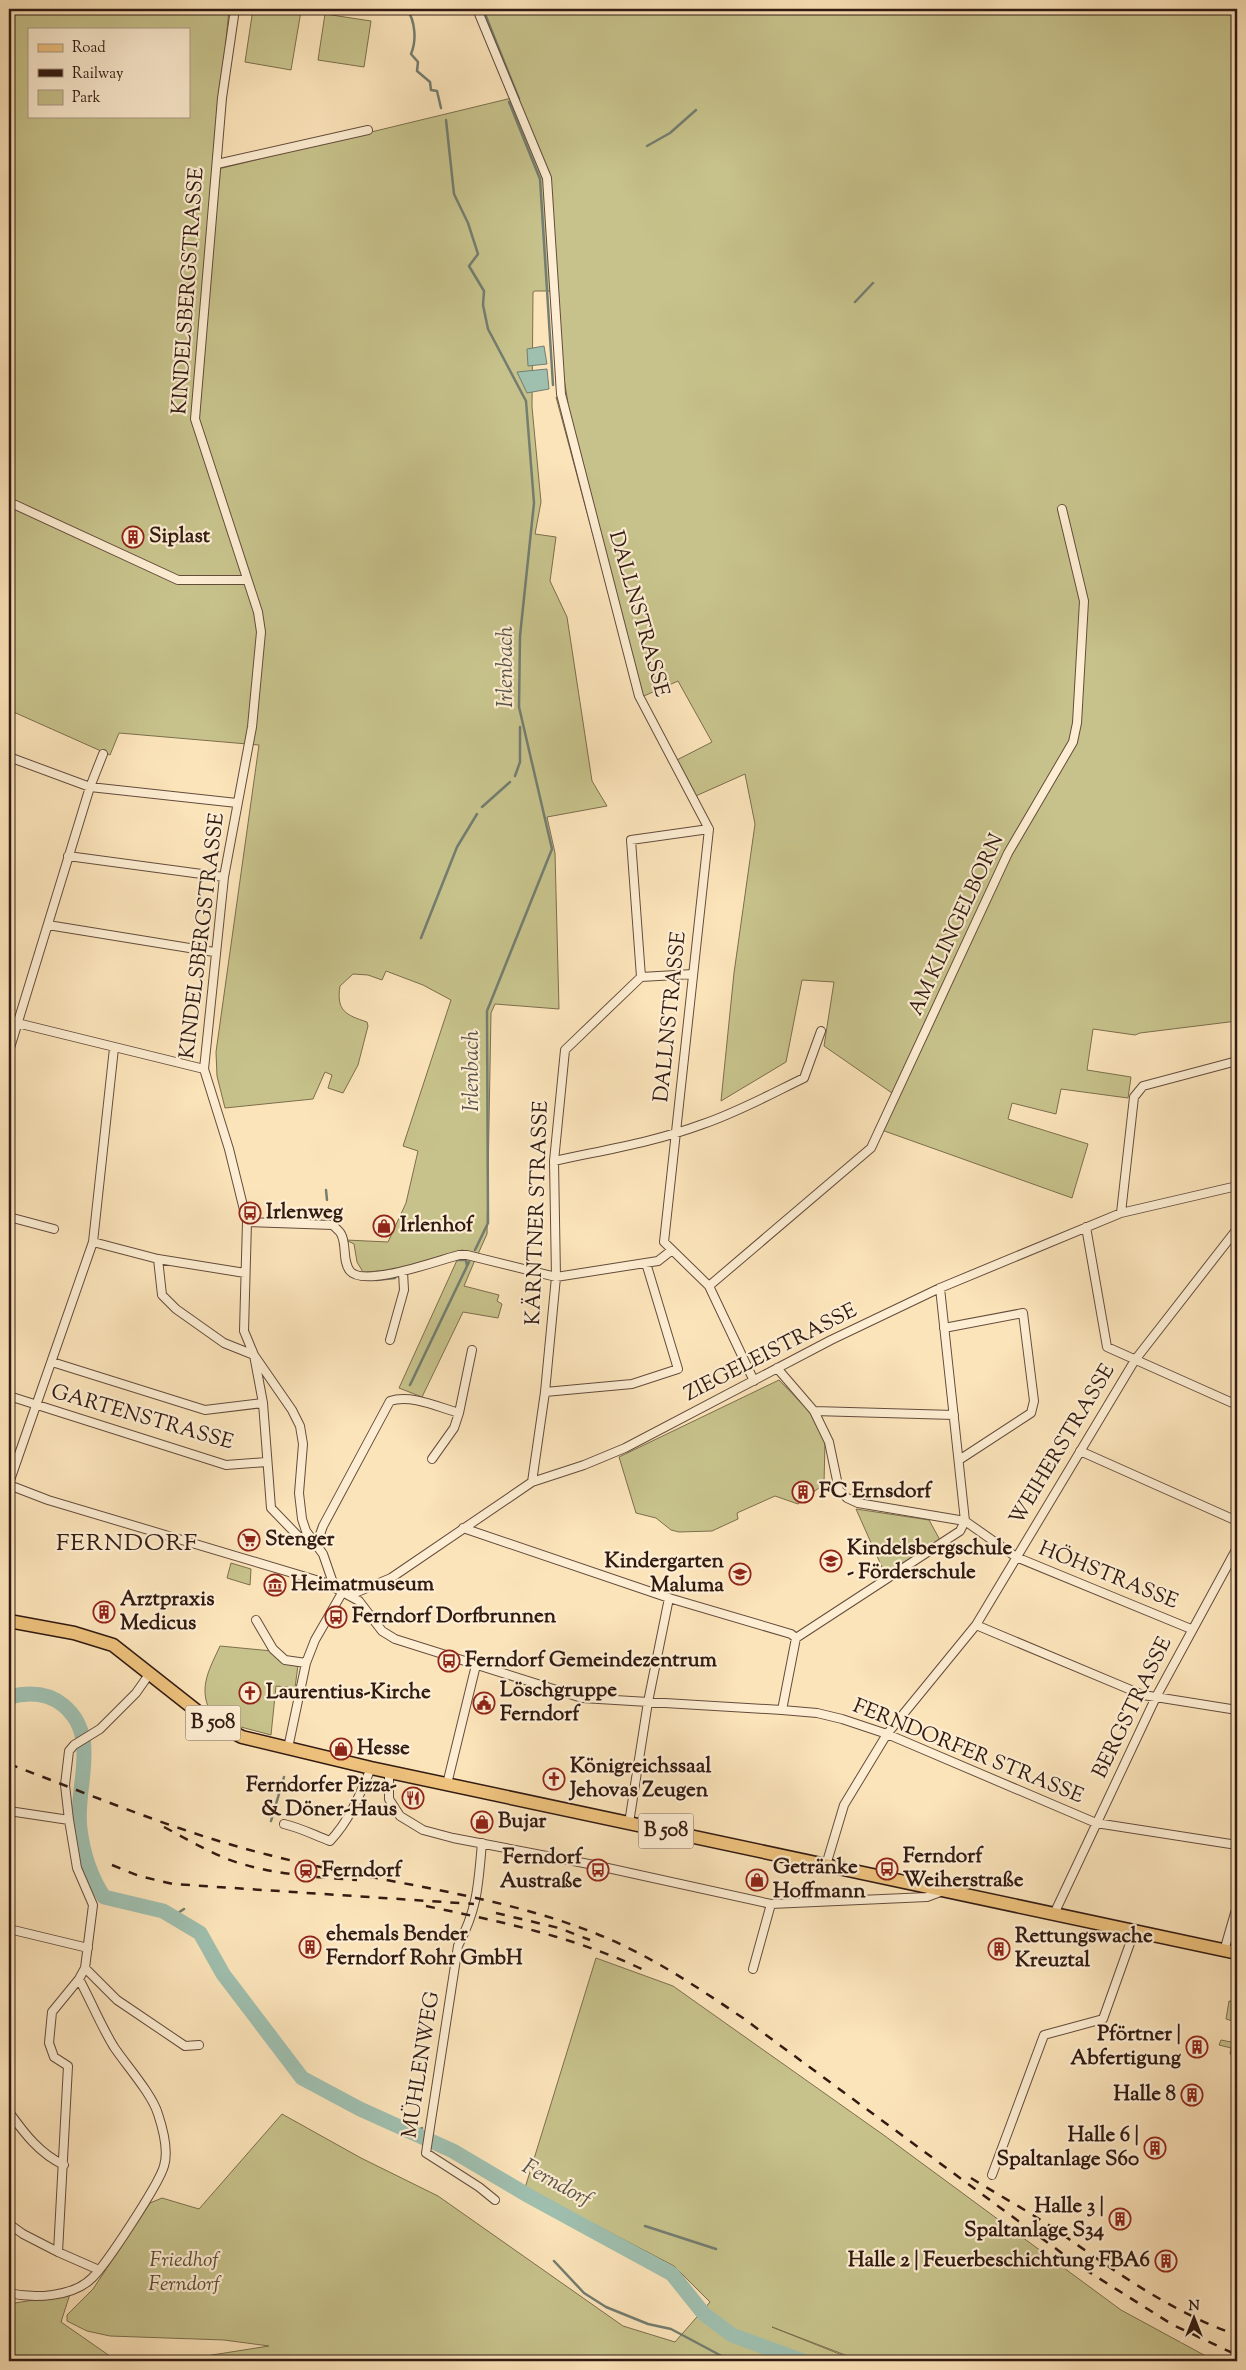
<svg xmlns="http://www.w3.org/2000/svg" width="1246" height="2370" viewBox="0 0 1246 2370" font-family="'Sorts Mill Goudy',serif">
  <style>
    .green { fill: #c7c28b; stroke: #7c6e4e; fill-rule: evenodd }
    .water { fill: #9fbfaf; stroke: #737d70 }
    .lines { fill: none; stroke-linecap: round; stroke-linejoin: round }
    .stream { stroke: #737d70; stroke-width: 2.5 }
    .river { stroke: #9fbfaf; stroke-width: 15 }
    .minor-casing { stroke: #644c3c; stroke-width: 10 }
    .primary-casing { stroke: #311a12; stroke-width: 15 }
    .minor { stroke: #fdedd2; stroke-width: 8 }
    .primary { stroke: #eec27d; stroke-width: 12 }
    .rail { stroke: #311a12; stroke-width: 2.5; stroke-dasharray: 9 9; stroke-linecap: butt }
    .labels { text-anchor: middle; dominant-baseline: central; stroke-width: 4.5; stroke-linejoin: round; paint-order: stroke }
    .shield { fill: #fdedd2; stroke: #6e594c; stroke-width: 1 }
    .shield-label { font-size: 20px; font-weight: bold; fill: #311a12 }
    .street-label { font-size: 21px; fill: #311a12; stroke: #fdedd2 }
    .poi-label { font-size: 21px; font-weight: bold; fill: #311a12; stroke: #fdedd2; text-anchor: start }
    .park-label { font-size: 21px; font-style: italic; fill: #5e4c36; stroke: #fdedd2 }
    .water-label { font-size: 22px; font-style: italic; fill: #585449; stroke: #fdedd2 }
    .quarter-label { font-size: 24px; letter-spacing: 1px; fill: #311a12; stroke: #fdedd2 }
  </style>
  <rect width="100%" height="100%" fill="#fce4ba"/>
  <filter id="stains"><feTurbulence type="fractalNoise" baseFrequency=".004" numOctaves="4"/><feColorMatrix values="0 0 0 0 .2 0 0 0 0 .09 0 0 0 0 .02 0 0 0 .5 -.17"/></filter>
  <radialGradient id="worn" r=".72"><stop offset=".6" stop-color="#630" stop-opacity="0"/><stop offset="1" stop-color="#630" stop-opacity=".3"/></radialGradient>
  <!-- green -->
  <path class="green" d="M63 9H229L214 170 516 97 481 9H1237V1021L1140 1033 1135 1035 1093 1029 1087 1070 1131 1077 1128 1098 1061 1089 1056 1114 1012 1103 1008 1119 1088 1144 1072 1198 876 1128 892 1093 824 1046 834 982 802 980 786 1062 721 1101 734 973 755 824 745 774 689 799 671 763 712 742 678 681 637 699 556 397 568 403 550 291H535L533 292 532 407 541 502 535 534 556 537 550 581 567 617 592 781 607 806 547 817 555 853 559 1009 495 1004 491 1013 487 1234 478 1254 462 1250 398 1270 363 1272 357 1262 354 1244 346 1240 388 1242 406 1203 418 1151 403 1146 451 1000 423 985 386 971 382 980 368 975 353 974 340 986C336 1011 346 1015 367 1022L368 1026 358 1065 343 1093 328 1088 332 1075 325 1072 313 1099 225 1108 217 1076 216 1052 259 745 119 733 110 755 9 710V14ZM29 29H189V116H29Z
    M253 9 301 11 291 70 245 62Z
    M325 14 371 21 364 67 318 60Z
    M458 1258 475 1260 464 1286 499 1295 497 1301 502 1304 498 1318 463 1312 422 1397 399 1388Z
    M779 1380 812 1414 825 1442 824 1484 798 1504 775 1496 737 1513 738 1519 712 1531 679 1532 671 1530 656 1518 636 1513 619 1457Z
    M856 1509 929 1520 940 1540 885 1574Z
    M231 1563 251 1569 250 1585 227 1578Z
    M220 1646 272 1651 282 1663 298 1665 295 1688 276 1686 271 1735 237 1726 210 1711C198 1687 210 1668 220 1646Z
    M596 1958 673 1986 885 2136 1121 2310 1215 2361H861L772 2327 857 2361H174L269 2346 224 2340 110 2336 87 2331 67 2321V2315L93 2289 150 2203 162 2198 199 2209 282 2114 361 2158 438 2196 623 2326 675 2342 710 2302 674 2266 525 2188Z
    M1229 2001 1237 2002V2056L1230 2054 1231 2048 1219 2045 1221 2040 1231 2042 1236 2022 1226 2019Z
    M70 2294 61 2322 117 2361H9V2304Z"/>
  <!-- water -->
  <path class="water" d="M544 346 547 364 528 366 527 349Z
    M547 369 549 389 527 393 517 372Z"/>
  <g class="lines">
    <!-- stream -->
    <path class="stream" d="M407 9C415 21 417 40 411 54L418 62 417 71 430 82 431 90 437 91 441 108
      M483 9 519 99
      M509 102 540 179 553 385
      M446 120 454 194 468 223 478 254 469 266 484 291 483 305 488 329 526 401 534 503 520 636 519 707 552 849 487 1011 488 1223 475 1250
      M647 146 670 133 696 110
      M855 302 873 283
      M515 776 520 762V727
      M482 807 510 782
      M421 938 457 847 477 814
      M326 1190 327 1200
      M456 1260H466L467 1266
      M376 1280 395 1278
      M410 1385 469 1262
      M271 1821 284 1777
      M172 1917 184 1909
      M413 2133 422 2128
      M645 2226 716 2249
      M554 2261 584 2293 606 2307 648 2324 671 2329 731 2361"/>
    <!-- river -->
    <path class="river" d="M9 1697C28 1692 47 1692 63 1705 102 1737 74 1787 80 1829 83 1853 90 1876 104 1897L163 1911 200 1933 223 1974 302 2078 360 2109 453 2151 529 2196 672 2274 704 2314 732 2335 803 2361"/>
    <!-- minor casing -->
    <g class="minor-casing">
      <path id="minor" d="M235 9 222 98 195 419 258 612 261 632 252 727 224 877 204 1069 229 1149 247 1222 244 1331 254 1355 292 1410 300 1426 303 1444 299 1493 302 1519 306 1531 323 1554 332 1580 342 1593
        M477 9 547 178 561 394 639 696 709 829 664 1242 709 1286 754 1381
        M217 164 368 130
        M9 502 178 580H247
        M9 757 90 787 237 803
        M68 856 224 877
        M48 925 214 952
        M641 977 631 840 709 829
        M9 1021 204 1069
        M9 1051 90 787 103 754
        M554 1161C604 1150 655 1142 703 1124 738 1112 771 1094 804 1078L821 1031
        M1121 1213 1134 1097 1143 1086 1237 1061
        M9 1217 54 1229
        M247 1222 333 1225C335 1228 340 1231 341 1234 347 1244 342 1261 350 1271 364 1288 439 1260 459 1255H467L556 1277 658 1261 672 1250
        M1086 1227 1107 1347 1237 1405
        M93 1242 158 1259 245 1273
        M158 1259 162 1295 176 1309 224 1343 254 1355 263 1403 271 1508 298 1536 315 1543
        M709 1286 871 1148 1008 853 1073 742 1077 723 1084 601 1062 509
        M944 1328 1023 1313 1034 1401 1031 1413 959 1460
        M390 1340 404 1290 403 1272
        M52 1362 205 1410 263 1403
        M777 1368 814 1411 829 1442 839 1490 847 1498 858 1503 965 1521 1016 1557 1191 1629
        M545 1392 632 1384 678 1369 646 1263
        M9 1396 226 1465 266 1462
        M814 1411 954 1415
        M1080 1451 1237 1521
        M432 1459 454 1428 459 1413
        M532 1482 545 1392 556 1277 554 1161 565 1050 641 977 693 974
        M9 1483 93 1242 114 1048
        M9 1485 48 1500 326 1583 359 1601 382 1631 395 1639 582 1698 782 1710 817 1713 842 1719 887 1734 1096 1823 1237 1845
        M463 1528 669 1598 791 1634 796 1638
        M317 1543 323 1526 390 1401C411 1394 438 1407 459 1413L472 1350
        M346 1593H355L391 1578 532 1482 584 1465 625 1448 831 1340 940 1288 1121 1213 1237 1186
        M256 1620 273 1649 285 1660 306 1663
        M976 1625 1143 1695 1237 1710
        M782 1710 796 1638 960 1531 965 1521 940 1288
        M288 1748 306 1663 315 1640 342 1593
        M389 1772V1799L400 1816 423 1830 453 1838 594 1865 771 1904 927 1897 943 1891
        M447 1784 476 1665
        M9 1811 69 1820
        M629 1823 648 1702 669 1598
        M284 1824C301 1828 314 1835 330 1841 350 1820 360 1794 371 1768
        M482 1843C478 1886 478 1907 458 1946L426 2153 479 2187 495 2200
        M826 1865 844 1805 887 1734 976 1625 1135 1360 1237 1229
        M1054 1914 1156 1697 1237 1548
        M9 1929 88 1948
        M1224 1951 1237 1906
        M85 1968 117 2000 185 2046 199 2045
        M753 1969 771 1904
        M79 1979 52 2012 49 2043 54 2057 68 2066 58 2252 99 2270
        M9 2112C24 2133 40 2154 64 2165
        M992 2175 1044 2035 1103 2019 1134 1932
        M9 2224 23 2234 58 2252
        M9 2293C34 2299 73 2297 92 2278 106 2265 159 2184 164 2166 169 2150 163 2129 158 2114 152 2094 126 2065 114 2047 101 2026 91 2001 79 1979L85 1968 93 1905 77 1868 69 1820 65 1785 69 1751 74 1745 100 1729 136 1693 150 1673"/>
    </g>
    <!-- primary casing -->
    <g class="primary-casing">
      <path id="primary" d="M9 1621 74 1633 113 1645 207 1719 242 1737 371 1768 1237 1953"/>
    </g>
    <!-- minor -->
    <use href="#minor" class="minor"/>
    <!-- primary -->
    <use href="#primary" class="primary"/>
    <!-- rail -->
    <path class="rail" d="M9 1764C94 1796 180 1833 269 1855 378 1883 492 1892 597 1934 650 1955 697 1987 743 2018L1078 2265 1173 2325 1237 2355
      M164 1827C185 1838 205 1850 227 1859 268 1874 313 1877 357 1880
      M112 1865 139 1876 173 1884 474 1904
      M426 1906C502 1922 576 1937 646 1971
      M496 1913 559 1928 590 1940
      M971 2178C1000 2196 1030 2212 1059 2232 1116 2272 1171 2312 1237 2335"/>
  </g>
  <!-- icons -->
  <defs>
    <g id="building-ring" transform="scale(1.125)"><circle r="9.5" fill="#fdedd2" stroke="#8f2418" stroke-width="1.5"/><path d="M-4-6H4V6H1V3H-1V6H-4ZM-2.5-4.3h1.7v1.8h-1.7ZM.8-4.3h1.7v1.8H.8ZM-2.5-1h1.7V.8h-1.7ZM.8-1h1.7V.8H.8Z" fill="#8f2418"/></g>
    <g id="bus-ring" transform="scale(1.125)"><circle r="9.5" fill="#fdedd2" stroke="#8f2418" stroke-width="1.5"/><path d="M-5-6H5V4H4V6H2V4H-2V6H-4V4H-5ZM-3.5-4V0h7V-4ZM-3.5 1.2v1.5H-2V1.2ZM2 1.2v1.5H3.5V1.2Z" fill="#8f2418"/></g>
    <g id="shop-ring" transform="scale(1.125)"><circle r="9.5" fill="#fdedd2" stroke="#8f2418" stroke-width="1.5"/><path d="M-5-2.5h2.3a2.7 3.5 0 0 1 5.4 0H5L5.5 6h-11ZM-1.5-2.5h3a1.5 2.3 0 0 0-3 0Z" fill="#8f2418"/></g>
    <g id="supermarket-ring" transform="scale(1.125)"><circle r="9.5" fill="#fdedd2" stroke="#8f2418" stroke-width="1.5"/><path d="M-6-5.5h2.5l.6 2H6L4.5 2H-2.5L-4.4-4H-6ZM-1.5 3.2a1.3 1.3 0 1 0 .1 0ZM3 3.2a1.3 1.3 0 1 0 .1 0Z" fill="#8f2418"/></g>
    <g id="school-ring" transform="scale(1.125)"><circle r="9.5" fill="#fdedd2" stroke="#8f2418" stroke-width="1.5"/><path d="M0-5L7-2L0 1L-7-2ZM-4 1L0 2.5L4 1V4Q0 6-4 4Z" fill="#8f2418"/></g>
    <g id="museum-ring" transform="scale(1.125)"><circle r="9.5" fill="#fdedd2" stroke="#8f2418" stroke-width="1.5"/><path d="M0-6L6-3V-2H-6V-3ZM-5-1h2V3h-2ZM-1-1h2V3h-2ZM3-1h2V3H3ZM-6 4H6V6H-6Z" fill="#8f2418"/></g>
    <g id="church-ring" transform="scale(1.125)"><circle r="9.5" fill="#fdedd2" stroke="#8f2418" stroke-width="1.5"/><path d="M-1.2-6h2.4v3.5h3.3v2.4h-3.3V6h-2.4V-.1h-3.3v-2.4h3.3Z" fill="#8f2418"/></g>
    <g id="civic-ring" transform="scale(1.125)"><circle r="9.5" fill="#fdedd2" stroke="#8f2418" stroke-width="1.5"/><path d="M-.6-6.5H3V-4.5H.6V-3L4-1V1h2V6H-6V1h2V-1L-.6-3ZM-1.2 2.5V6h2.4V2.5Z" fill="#8f2418"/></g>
    <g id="restaurant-ring" transform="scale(1.125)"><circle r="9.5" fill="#fdedd2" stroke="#8f2418" stroke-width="1.5"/><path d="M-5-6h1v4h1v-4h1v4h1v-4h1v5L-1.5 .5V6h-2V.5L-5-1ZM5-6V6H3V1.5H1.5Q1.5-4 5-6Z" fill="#8f2418"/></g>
    <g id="station-ring" transform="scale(1.125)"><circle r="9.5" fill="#fdedd2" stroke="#8f2418" stroke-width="1.5"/><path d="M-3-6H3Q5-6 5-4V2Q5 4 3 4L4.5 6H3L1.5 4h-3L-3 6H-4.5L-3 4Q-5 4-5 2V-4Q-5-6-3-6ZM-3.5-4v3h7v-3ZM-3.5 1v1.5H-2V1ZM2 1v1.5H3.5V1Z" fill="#8f2418"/></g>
  </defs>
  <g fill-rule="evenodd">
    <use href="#building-ring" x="133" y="537"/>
    <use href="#bus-ring" x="250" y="1213"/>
    <use href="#shop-ring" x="384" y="1226"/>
    <use href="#building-ring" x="803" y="1492"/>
    <use href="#supermarket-ring" x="249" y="1540"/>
    <use href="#school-ring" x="831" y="1561"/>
    <use href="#school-ring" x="740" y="1574"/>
    <use href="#museum-ring" x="275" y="1585"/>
    <use href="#building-ring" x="104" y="1612"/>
    <use href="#bus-ring" x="336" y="1617"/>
    <use href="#bus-ring" x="449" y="1661"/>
    <use href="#church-ring" x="250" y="1693"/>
    <use href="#civic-ring" x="484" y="1703"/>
    <use href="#shop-ring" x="341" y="1749"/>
    <use href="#church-ring" x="554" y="1779"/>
    <use href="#restaurant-ring" x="413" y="1798"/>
    <use href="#shop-ring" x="482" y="1822"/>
    <use href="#bus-ring" x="887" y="1869"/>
    <use href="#bus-ring" x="598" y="1870"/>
    <use href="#station-ring" x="306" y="1871"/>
    <use href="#shop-ring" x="757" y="1880"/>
    <use href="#building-ring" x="310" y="1947"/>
    <use href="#building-ring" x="999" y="1949"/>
    <use href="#building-ring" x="1197" y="2047"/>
    <use href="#building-ring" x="1192" y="2095"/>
    <use href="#building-ring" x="1155" y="2148"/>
    <use href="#building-ring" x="1120" y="2219"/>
    <use href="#building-ring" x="1166" y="2261"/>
  </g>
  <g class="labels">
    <!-- shield labels -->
    <g class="shield">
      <rect x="185.5" y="1705.5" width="55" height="35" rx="4"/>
      <rect x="638.5" y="1813.5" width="55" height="35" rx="4"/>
    </g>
    <g class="shield-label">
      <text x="213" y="1723">B 508</text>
      <text x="666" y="1831">B 508</text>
    </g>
    <!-- street labels -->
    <g class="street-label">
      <text transform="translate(189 291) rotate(-86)">KINDELSBERGSTRASSE</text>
      <text transform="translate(638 614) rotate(74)">DALLNSTRASSE</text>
      <text transform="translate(957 925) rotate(-65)">AM KLINGELBORN</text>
      <text transform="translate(203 936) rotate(-83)">KINDELSBERGSTRASSE</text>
      <text transform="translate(671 1017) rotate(-84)">DALLNSTRASSE</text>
      <text transform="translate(538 1213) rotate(-88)">KÄRNTNER STRASSE</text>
      <text transform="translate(771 1353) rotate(-27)">ZIEGELEISTRASSE</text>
      <text transform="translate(142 1418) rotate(16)">GARTENSTRASSE</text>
      <text transform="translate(1063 1445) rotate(-59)">WEIHERSTRASSE</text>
      <text transform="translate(1108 1576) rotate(22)">HÖHSTRASSE</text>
      <text transform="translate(1133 1708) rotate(-64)">BERGSTRASSE</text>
      <text transform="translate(968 1752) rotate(22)">FERNDORFER STRASSE</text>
      <text transform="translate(422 2065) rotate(-81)">MÜHLENWEG</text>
    </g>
    <!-- poi labels -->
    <g class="poi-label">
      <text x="149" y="537">Siplast</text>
      <text x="266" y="1213">Irlenweg</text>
      <text x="400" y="1226">Irlenhof</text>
      <text x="819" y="1492">FC Ernsdorf</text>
      <text x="265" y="1540">Stenger</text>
      <text x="847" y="1549">Kindelsbergschule<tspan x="847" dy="24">- Förderschule</tspan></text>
      <text x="724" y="1562" text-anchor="end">Kindergarten<tspan x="724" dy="24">Maluma</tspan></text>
      <text x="291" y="1585">Heimatmuseum</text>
      <text x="120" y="1600">Arztpraxis<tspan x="120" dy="24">Medicus</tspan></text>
      <text x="352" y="1617">Ferndorf Dorfbrunnen</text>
      <text x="465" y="1661">Ferndorf Gemeindezentrum</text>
      <text x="500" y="1691">Löschgruppe<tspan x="500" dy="24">Ferndorf</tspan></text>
      <text x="266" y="1693">Laurentius-Kirche</text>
      <text x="357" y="1749">Hesse</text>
      <text x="570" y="1767">Königreichssaal<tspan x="570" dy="24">Jehovas Zeugen</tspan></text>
      <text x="397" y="1786" text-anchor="end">Ferndorfer Pizza-<tspan x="397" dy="24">&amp; Döner-Haus</tspan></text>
      <text x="498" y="1822">Bujar</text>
      <text x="903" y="1857">Ferndorf<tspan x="903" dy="24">Weiherstraße</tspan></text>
      <text x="582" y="1858" text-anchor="end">Ferndorf<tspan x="582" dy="24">Austraße</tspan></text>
      <text x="773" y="1868">Getränke<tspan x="773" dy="24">Hoffmann</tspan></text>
      <text x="322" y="1871">Ferndorf</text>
      <text x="326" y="1935">ehemals Bender<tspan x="326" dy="24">Ferndorf Rohr GmbH</tspan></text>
      <text x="1015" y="1937">Rettungswache<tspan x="1015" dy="24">Kreuztal</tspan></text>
      <text x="1181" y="2035" text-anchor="end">Pförtner |<tspan x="1181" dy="24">Abfertigung</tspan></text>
      <text x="1176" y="2095" text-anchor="end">Halle 8</text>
      <text x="1139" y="2136" text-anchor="end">Halle 6 |<tspan x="1139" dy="24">Spaltanlage S60</tspan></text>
      <text x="1104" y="2207" text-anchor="end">Halle 3 |<tspan x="1104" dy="24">Spaltanlage S34</tspan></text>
      <text x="1150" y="2261" text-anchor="end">Halle 2 | Feuerbeschichtung FBA6</text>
    </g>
    <!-- park labels -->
    <g class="park-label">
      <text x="184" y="2261">Friedhof<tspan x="184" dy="24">Ferndorf</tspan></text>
    </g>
    <!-- water labels -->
    <g class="water-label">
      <text transform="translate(507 667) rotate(-90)">Irlenbach</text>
      <text transform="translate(473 1071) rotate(-90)">Irlenbach</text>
      <text transform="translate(556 2184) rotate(29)">Ferndorf</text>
    </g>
    <!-- quarter labels -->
    <g class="quarter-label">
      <text x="127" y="1544">FERNDORF</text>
    </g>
  </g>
  <!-- margin -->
  <rect width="1246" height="2370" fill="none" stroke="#fce4ba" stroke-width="30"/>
  <rect x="10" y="10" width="1226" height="2350" fill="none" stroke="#311a12" stroke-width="2.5"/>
  <rect x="15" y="15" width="1216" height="2340" fill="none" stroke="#311a12"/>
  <!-- legend -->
  <rect x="28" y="28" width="162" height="90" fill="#fdedd2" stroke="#ab9985"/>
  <rect x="38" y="44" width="25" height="8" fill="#eec27d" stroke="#ab9985"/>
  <text x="72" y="52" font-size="15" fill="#311a12">Road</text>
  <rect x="38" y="69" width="25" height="8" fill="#311a12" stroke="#ab9985"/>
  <text x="72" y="78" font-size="15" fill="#311a12">Railway</text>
  <rect x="38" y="90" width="25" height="15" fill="#c7c28b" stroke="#ab9985"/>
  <text x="72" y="102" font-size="15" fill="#311a12">Park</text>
  <!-- north arrow -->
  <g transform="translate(1194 2318)" stroke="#fdedd2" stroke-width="4" paint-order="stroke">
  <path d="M0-4L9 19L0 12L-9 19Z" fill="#311a12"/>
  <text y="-8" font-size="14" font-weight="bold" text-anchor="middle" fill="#311a12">N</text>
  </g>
  <rect width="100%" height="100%" filter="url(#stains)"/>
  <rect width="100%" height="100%" fill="url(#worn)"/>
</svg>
